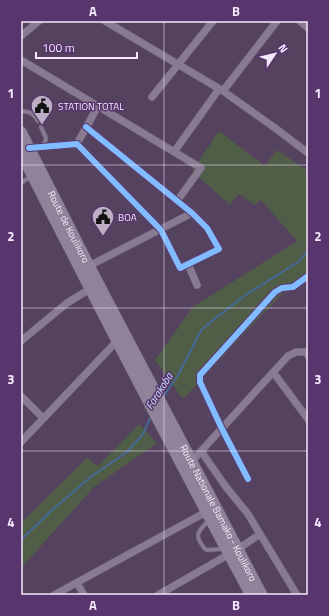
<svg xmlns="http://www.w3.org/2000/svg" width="329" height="616" viewBox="0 0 329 616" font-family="'Titillium Web',sans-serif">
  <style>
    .grass { fill: #515e47 }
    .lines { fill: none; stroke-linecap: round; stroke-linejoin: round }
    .stream { stroke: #456995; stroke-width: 2 }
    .service-casing { stroke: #6e6077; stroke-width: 5 }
    .minor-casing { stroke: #6e6077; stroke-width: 8 }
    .primary-casing { stroke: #6e6077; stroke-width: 12 }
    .service { stroke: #887a90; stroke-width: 3.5 }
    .minor { stroke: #887a90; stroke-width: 7 }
    .primary { stroke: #908399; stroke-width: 11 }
    .cycleway-casing { stroke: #58356c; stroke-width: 8 }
    .cycleway { stroke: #80bcff; stroke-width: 6 }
    .grid { fill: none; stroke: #f4e8fc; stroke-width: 1; stroke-opacity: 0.55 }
    .labels { text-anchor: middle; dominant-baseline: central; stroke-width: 3; stroke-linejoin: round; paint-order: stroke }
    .poi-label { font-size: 10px; fill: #f4e8fc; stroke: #58356c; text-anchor: start }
    .street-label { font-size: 10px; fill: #f4e8fc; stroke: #58356c }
    .water-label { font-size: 11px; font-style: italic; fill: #c8e0fc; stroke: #58356c }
    .neatline { fill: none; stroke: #f4e8fc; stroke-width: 1.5 }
    .grid-label { font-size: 13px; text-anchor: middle; font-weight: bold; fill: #f4e8fc }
  </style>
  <rect width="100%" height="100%" fill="#54425f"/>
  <!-- grass -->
  <path class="grass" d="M219 131 265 166 277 150 308 171V274L283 293 183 399 155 360 193 307 297 241 261 200 255 205 239 194 230 205 192 171Z
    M139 424 157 443 94 487 21 568V523L87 458 98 466Z"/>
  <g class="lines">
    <!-- stream -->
    <path class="stream" d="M163 397 178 375 202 329 244 296 298 262 308 251
      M21 540 52 510 92 476 127 452 143 434 151 416"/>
    <!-- service casing -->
    <g class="service-casing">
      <path id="service" d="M21 111C31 112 33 113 38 121
        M41 127 46 138 45 142 42 146
        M21 183 31 176
        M209 520C198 532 193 534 205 549L207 550 223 549"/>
    </g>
    <!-- minor casing -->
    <g class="minor-casing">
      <path id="minor" d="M105 21 223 91 275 128 308 153
        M300 21 308 28
        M21 36 39 21
        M21 60 201 168 177 201
        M223 91 277 21
        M152 97 213 21
        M77 144 98 106
        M29 148 77 144 161 230 180 268 219 249 207 228 192 213 86 127
        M174 152 219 89
        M188 264 197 285
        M89 266 192 213
        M21 341 67 303 90 289
        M273 372 308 419
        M21 396 43 418
        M21 442 117 341 119 339
        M201 451 226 487 248 514 260 534
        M192 461 288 356 296 352H306L308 355
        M248 479 222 429 200 382V375L275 292 282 288 293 287 308 276
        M77 583 84 595
        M54 595 206 512
        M158 595 238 549 260 534 297 595"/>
    </g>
    <!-- primary casing -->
    <g class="primary-casing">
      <g id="primary">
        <path id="s1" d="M21 132 89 266 262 595"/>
        <path d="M21 153C96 301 172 449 251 595"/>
      </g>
    </g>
    <!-- service -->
    <use href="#service" class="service"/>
    <!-- minor -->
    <use href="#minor" class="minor"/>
    <!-- primary -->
    <use href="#primary" class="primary"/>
    <!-- cycleway casing -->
    <g class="cycleway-casing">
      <path id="cycleway" d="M29 148 77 144 161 230 180 268 219 249 207 228 192 213 86 127
        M248 479 222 429 200 382V375L275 292 282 288 293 287 308 276"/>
    </g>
    <!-- cycleway -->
    <use href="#cycleway" class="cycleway"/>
  </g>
  <!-- grid -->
  <path class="grid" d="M164 21V595M21 165H308M21 308H308M21 451H308"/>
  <!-- icons -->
  <defs>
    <g id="civic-pin" transform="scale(1.15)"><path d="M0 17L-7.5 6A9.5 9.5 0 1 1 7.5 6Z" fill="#bcaec5" stroke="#58356c"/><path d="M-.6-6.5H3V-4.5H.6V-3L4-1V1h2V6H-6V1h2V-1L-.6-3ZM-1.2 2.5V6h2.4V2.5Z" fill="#111"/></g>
  </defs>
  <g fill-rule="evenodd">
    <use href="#civic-pin" x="42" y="106"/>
    <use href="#civic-pin" x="103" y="217"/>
  </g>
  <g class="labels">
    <!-- poi labels -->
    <g class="poi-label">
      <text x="58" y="106">STATION TOTAL</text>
      <text x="118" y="217">BOA</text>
    </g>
    <!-- street labels -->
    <g class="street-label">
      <text stroke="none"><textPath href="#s1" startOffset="106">Route de Koulikoro</textPath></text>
      <text stroke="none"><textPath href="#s1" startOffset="429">Route Nationale Bamako - Koulikoro</textPath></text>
    </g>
    <!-- water labels -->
    <g class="water-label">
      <text transform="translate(159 391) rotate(-58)">Farakoba</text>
    </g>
  </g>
  <!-- border -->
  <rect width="329" height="616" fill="none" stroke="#58356c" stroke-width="44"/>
  <!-- north arrow -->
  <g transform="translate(275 54) rotate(55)" stroke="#58356c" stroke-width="3" paint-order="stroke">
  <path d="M0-3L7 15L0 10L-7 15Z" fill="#f4e8fc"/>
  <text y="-6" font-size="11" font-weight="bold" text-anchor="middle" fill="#f4e8fc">N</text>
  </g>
  <!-- scale -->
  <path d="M36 52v6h101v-6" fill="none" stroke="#f4e8fc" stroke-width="2"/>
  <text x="42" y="52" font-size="12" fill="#f4e8fc" stroke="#58356c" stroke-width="3" paint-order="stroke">100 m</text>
  <rect x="22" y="22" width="285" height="572" class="neatline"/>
  <g class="grid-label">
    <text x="93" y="16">A</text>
    <text x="236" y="16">B</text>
    <text x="11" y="98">1</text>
    <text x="318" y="98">1</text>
    <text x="11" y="241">2</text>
    <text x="318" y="241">2</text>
    <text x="11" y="384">3</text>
    <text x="318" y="384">3</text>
    <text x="11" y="527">4</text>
    <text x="318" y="527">4</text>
    <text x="93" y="610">A</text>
    <text x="236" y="610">B</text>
  </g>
</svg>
